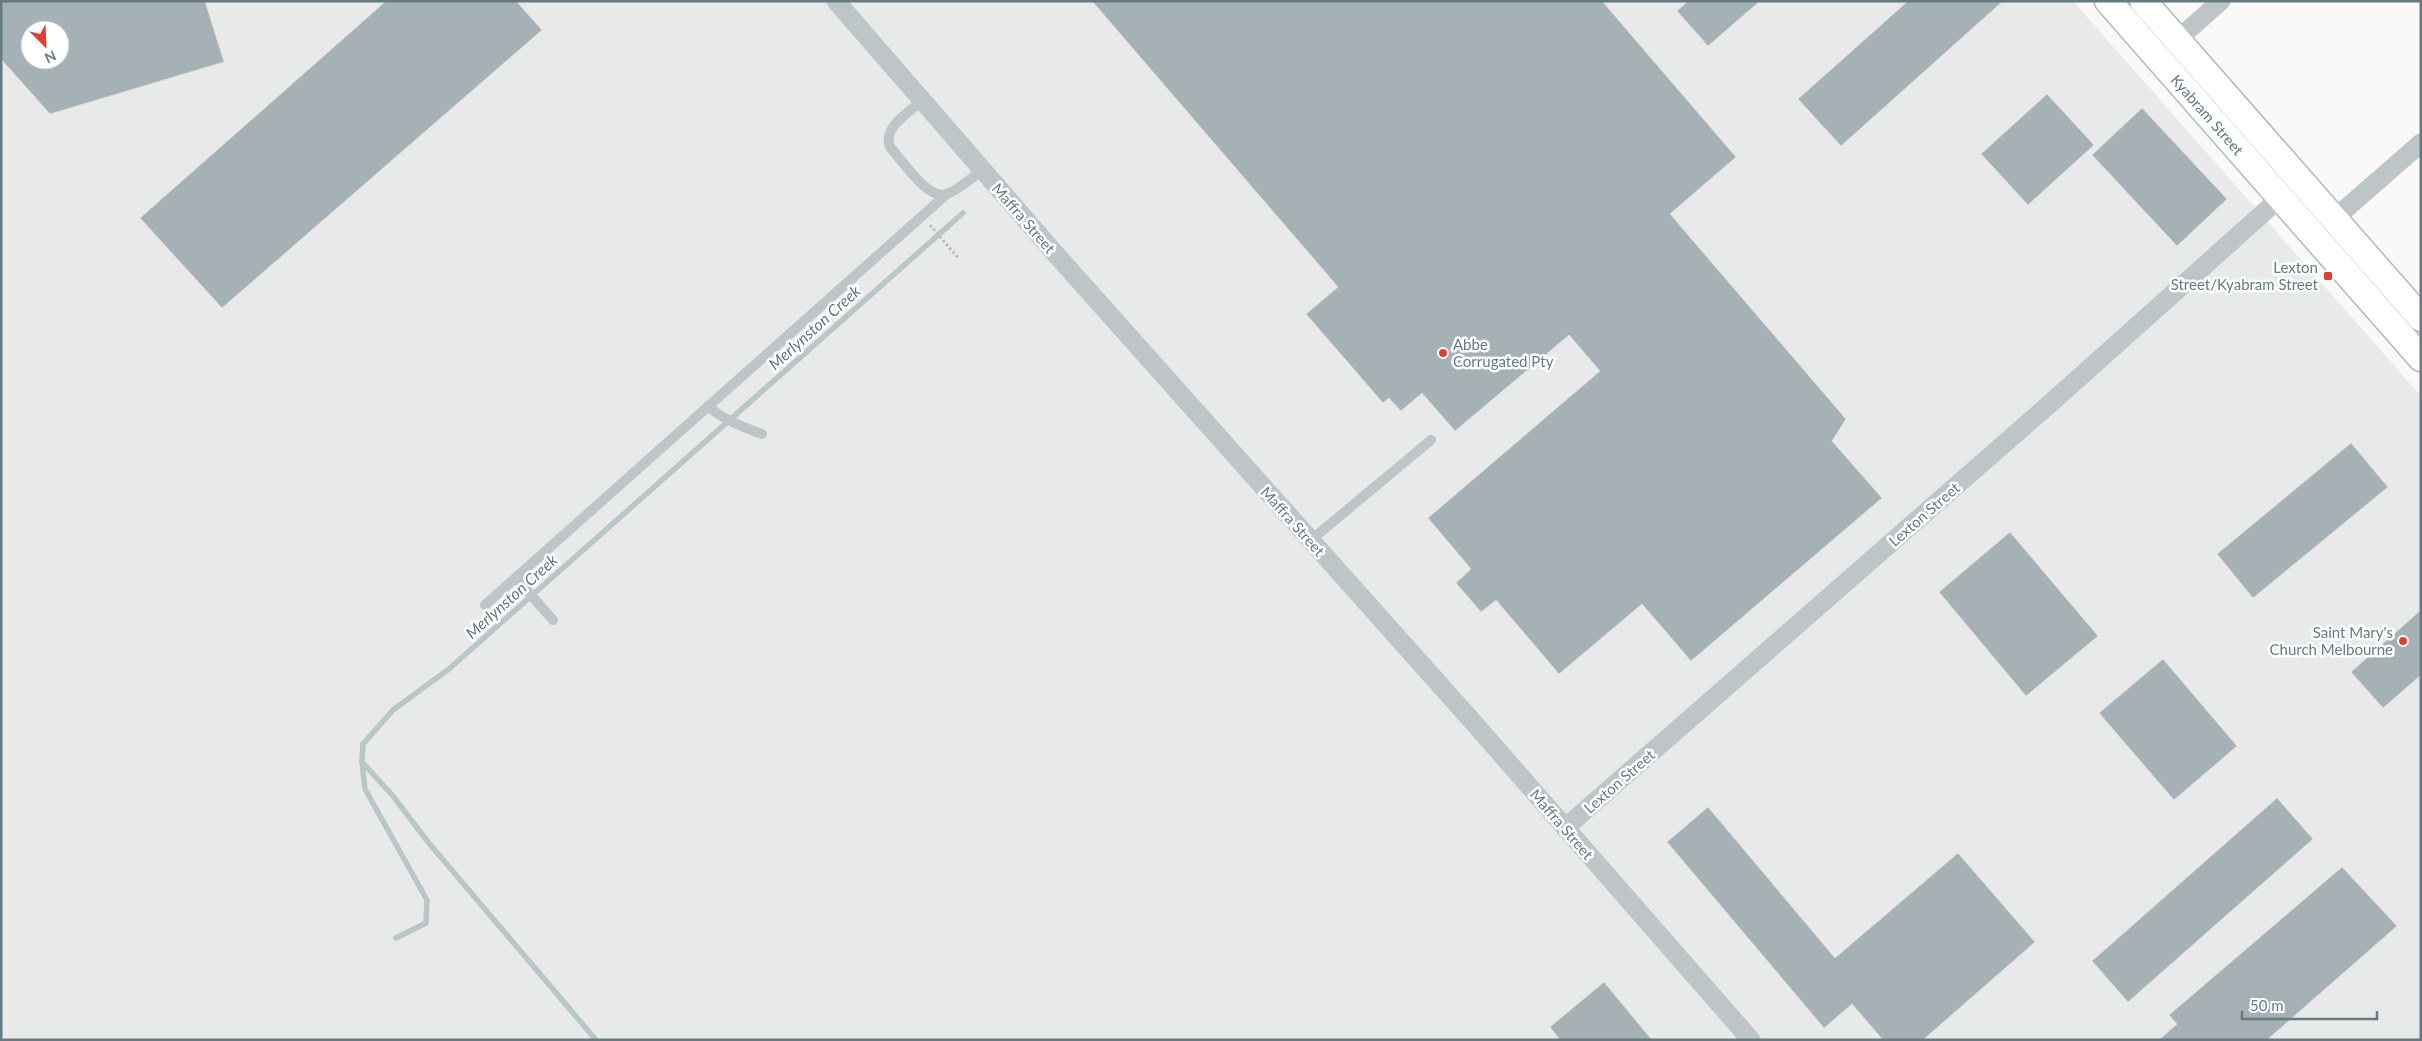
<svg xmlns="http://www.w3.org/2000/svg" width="2422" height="1041" viewBox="0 0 2422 1041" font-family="Lato,sans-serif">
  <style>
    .built { fill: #e8e9e9; fill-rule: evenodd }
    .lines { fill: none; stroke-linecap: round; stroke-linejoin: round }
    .stream { stroke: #b8c6c8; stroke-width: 5.5 }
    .building { fill: #a5b1b5; stroke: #dcdbda; fill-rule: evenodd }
    .secondary-casing { stroke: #b1b9bd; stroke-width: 29 }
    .path { stroke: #b9bec0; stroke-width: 3; stroke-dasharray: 2.5 2.5; stroke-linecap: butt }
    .lane { stroke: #bec5c8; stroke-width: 10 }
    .street { stroke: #bec5c8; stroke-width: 19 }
    .secondary { stroke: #fff; stroke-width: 26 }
    .poi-dot { fill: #df4032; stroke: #fff; stroke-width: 2 }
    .labels { text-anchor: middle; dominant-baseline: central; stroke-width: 5; stroke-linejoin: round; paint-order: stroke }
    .street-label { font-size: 15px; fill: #657a82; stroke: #fff }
    .poi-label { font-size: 15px; fill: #657a82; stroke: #fff; text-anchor: end }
    .water-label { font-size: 16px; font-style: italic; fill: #60787c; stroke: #fff }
  </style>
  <rect width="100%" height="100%" fill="#faf9f8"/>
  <!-- built -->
  <path class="built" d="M1 1H2073L2421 396V1040H1ZM30 30H60V60H30Z"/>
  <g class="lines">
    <!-- stream -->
    <path class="stream" d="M362 762 365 789 427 900 426 923 396 938
      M596 1040 428 842 393 796 362 762 363 744 393 710 449 669 963 213"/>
  </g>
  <!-- building -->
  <path class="building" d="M1 1H205L224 62 50 114 1 59ZM30 30H60V60H30Z
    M386 1H516L542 30 222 308 140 218Z
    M1092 1H1602L1736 157 1670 214 1846 419 1832 441 1882 498 1691 661 1642 604 1559 674 1496 600 1481 612 1456 583 1471 569 1428 518 1600 371 1569 335 1455 431 1422 393 1401 411 1389 398 1383 403 1306 314 1338 287Z
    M1688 1H1760L1708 46 1677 11Z
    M1908 1H2003L1841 146 1798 99Z
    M2047 94 2094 145 2028 205 1981 154Z
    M2142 108 2227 199 2177 246 2092 155Z
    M2351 443 2388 487 2253 598 2217 554Z
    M2010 532 2098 636 2026 696 1939 592Z
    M2421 610V675L2383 708 2351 672Z
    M2163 659 2237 746 2174 800 2099 713Z
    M2277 798 2313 839 2128 1002 2092 961Z
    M1708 807 1835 958 1958 853 2035 942 1923 1040H1883L1852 1004 1824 1028 1667 842Z
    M2342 867 2397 926 2267 1040H2159L2177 1024 2169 1015Z
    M1604 982 1652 1040H1560L1550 1027Z"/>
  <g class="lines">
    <!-- secondary casing -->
    <g class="secondary-casing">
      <g id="secondary">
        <path id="s1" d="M2108 1 2421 358"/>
        <path d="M2143 1 2421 318"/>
      </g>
    </g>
    <!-- path -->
    <path class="path" d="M930 225 959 259"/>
    <!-- lane -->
    <path class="lane" d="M922 101C909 112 882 128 890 147 902 160 928 201 947 194 960 189 971 178 982 170
      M708 406C721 419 745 428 762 434
      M1311 540 1431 440
      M516 578 553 620
      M485 605 948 193"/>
    <!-- street -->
    <path class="street" d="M836 1 1052 250 1473 722 1751 1040
      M2177 40 2221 1
      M2334 219 2421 143
      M1565 828 2053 401 2280 198"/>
    <!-- secondary -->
    <use href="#secondary" class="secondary"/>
  </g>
  <!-- markers -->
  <g class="poi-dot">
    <rect x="2323" y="271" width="10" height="10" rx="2.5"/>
    <circle cx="1443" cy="353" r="5"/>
    <circle cx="2403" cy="641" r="5"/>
  </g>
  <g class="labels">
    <!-- street labels -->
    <g class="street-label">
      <text stroke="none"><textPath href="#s1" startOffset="151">Kyabram Street</textPath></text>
      <text transform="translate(1024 218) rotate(49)">Maffra Street</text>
      <text transform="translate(1924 514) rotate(-41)">Lexton Street</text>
      <text transform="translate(1293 521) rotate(48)">Maffra Street</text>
      <text transform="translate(1619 781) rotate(-41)">Lexton Street</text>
      <text transform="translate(1562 824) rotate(49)">Maffra Street</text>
    </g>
    <!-- poi labels -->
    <g class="poi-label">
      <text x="2318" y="267">Lexton<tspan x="2318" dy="17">Street/Kyabram Street</tspan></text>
      <text x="1453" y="344" text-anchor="start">Abbe<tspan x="1453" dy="17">Corrugated Pty</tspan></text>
      <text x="2393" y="632">Saint Mary's<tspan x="2393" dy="17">Church Melbourne</tspan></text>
    </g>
    <!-- water labels -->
    <g class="water-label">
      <text transform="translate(814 327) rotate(-42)">Merlynston Creek</text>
      <text transform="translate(511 596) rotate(-42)">Merlynston Creek</text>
    </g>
  </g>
  <!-- border -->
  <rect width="2422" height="1041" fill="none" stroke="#657a82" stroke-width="5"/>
  <!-- north arrow -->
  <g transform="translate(45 45) rotate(156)"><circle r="24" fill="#ffffff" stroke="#c1cacd"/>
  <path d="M0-4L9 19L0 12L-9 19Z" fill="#df4032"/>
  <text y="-8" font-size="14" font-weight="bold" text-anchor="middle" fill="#657a82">N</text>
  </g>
  <!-- scale -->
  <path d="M2242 1011v8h135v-8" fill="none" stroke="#657a82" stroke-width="2.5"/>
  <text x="2250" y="1011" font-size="15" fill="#657a82" stroke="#ffffff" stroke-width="4" paint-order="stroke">50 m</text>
</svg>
